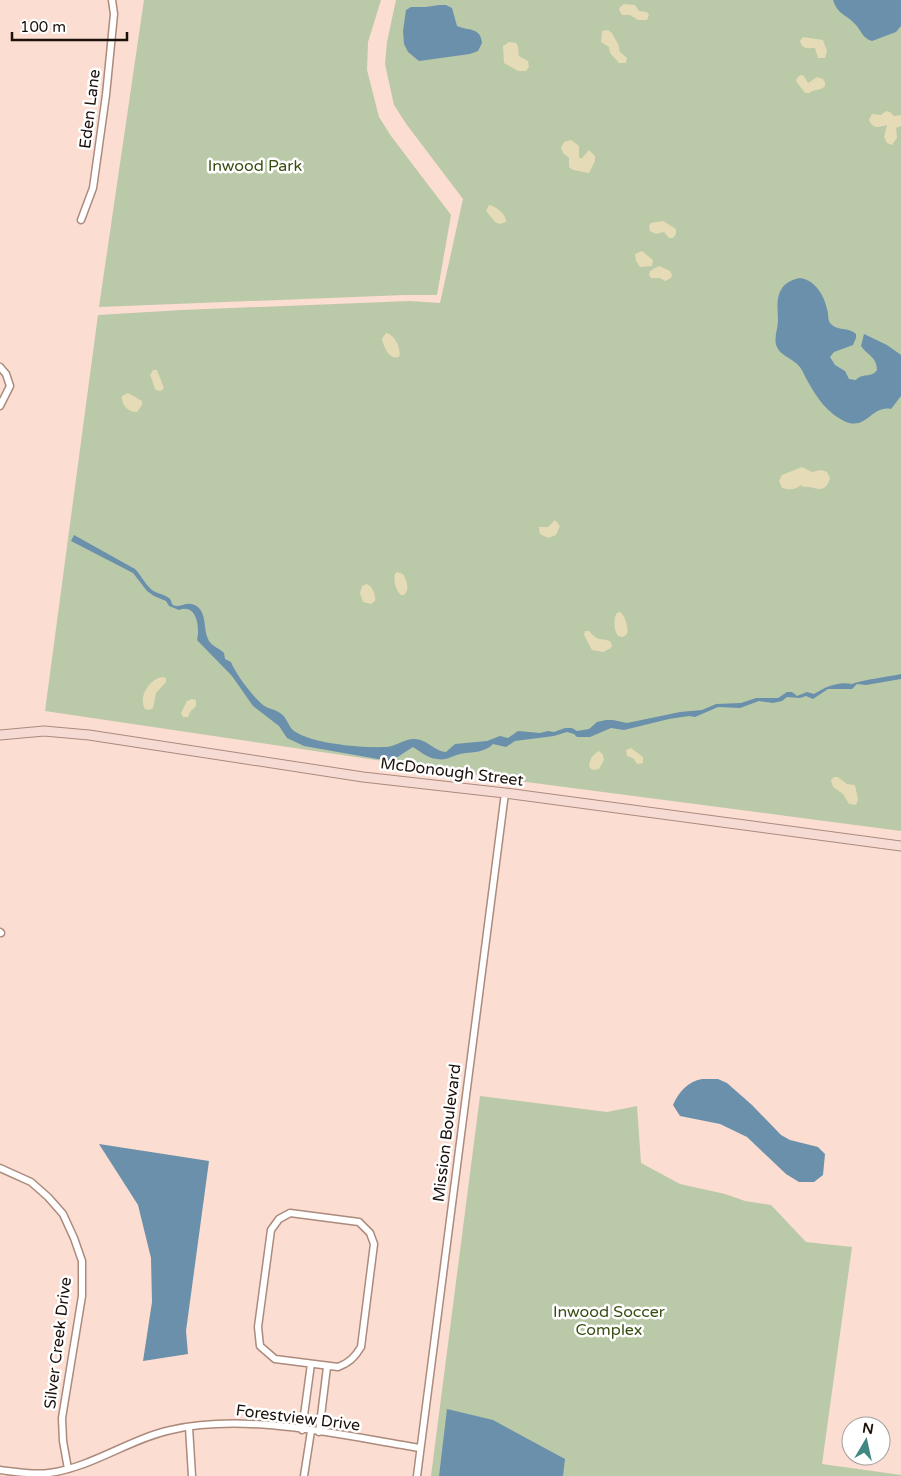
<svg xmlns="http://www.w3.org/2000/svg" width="901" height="1476" viewBox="0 0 901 1476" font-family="'Varela Round',sans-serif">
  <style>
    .green { fill: #bac9a7 }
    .sand { fill: #e5dbb6 }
    .water { fill: #6b90ab }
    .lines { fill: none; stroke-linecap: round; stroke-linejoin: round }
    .street-casing { stroke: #ac8a7c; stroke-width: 9 }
    .secondary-casing { stroke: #ac8a7c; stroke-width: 11 }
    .street { stroke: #fff; stroke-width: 6 }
    .secondary { stroke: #f6dbd5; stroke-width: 9 }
    .labels { text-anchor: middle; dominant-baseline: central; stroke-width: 5; stroke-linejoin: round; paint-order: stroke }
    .street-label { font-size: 16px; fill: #1c100b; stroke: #fff }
    .park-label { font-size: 16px; fill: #394e12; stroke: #fff }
  </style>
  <rect width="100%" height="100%" fill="#fbddd1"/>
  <!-- green -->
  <path class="green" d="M144 0H381L368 42 367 70 379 117 391 136 451 215 437 295H404L99 307Z
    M396 0H901V831L511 780 45 711 98 315 182 310 410 301 440 303 463 199 407 125 394 105 385 64 387 42Z
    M480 1096 607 1112 637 1106 641 1163 680 1184 725 1194 745 1201 771 1205 806 1242 852 1247 822 1464 901 1475V1476H431Z"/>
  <!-- sand -->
  <path class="sand" d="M624 4 635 5 639 11 647 12 649 15 647 20H638L630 15H622L619 10 620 7Z
    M608 30 612 33 618 44 620 52 627 58 626 63H619L610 53 609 47 601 42 602 31Z
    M803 37 823 40 827 51 825 58H818L815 48C809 48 802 50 800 41Z
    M509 42 516 43 518 47 519 56 528 61 529 67 526 71H518L504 63 503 46Z
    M800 75 804 76 808 83 817 77 823 79 825 82V86C821 91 814 89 809 93H805L796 81 797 78Z
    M886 111 890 112 894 116 901 115V126L896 128 897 138 892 145 887 143 884 137 887 125C880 127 873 130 869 120L872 114 881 115Z
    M571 140 579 146V158H582L589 150 595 156V161L589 173 573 170 569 167V158L563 153 561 147 564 142Z
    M489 205C496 206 507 215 506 222L500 224 495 222 486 211Z
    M663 221 676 229V234L673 238H669L664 232 656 234 650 231 649 226 651 223Z
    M642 251 653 260 652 266 640 267 636 261 635 254Z
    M659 266 670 271 672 275 671 278 665 281 660 278H651L649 275 650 271Z
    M386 333C395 334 402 350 399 357 389 360 384 348 382 339Z
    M153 370H157L164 388 161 391 156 390C153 386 153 380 150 375Z
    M128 393 142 401V405L137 412C128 412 121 405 122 396Z
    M802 467 812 472 821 470 827 472 830 478C825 497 813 485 803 487L801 485C795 490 790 490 782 488L779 481 782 475Z
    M555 520 560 526 556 535 548 538 540 534 539 527H548Z
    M397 572 403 574C407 580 410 590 404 595H401C396 591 393 580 395 574Z
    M367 584C373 587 376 595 375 601L371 604 363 602 360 593 362 586Z
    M620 612C625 615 629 629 627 634L623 637 618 636C614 631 613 618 617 613Z
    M585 631H589C598 641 599 638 610 641L612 645 611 648 603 652 592 650 584 635Z
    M162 677 166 678V682L156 693 153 708 149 710 145 709C138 698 149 679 162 677Z
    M192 699 196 700V706L190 712 188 717H183L181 713 187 701Z
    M631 748 643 757V763L637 764 633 758 627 756 626 750Z
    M599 751 603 755 604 760 599 769 592 770 589 766C590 759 592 755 599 751Z
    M834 777H838L847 784 855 785 858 800 856 805 849 804 843 794 833 787 831 780Z"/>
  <!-- water -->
  <path class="water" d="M833 0H901V26L896 32 872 41C862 38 862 31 855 24 846 14 838 15 833 0Z
    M439 5H446L452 8 457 26C468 31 481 27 482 43L478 51 470 54 419 61 408 52 404 44 403 31 406 10 411 7H426Z
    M800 278C815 280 824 295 827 309 829 314 827 320 831 324 837 331 849 327 856 334V338L853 345 834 352 830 357 835 365 845 371 849 379 856 380C861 373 872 378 877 370 877 357 867 355 861 346L864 334 887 345 901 355V396L891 409C872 405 867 430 846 422 828 414 816 397 807 380 804 375 802 368 797 364 791 358 780 355 777 347 773 339 778 329 778 320 777 301 775 283 800 278Z
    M74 535 135 569C141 575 144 582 149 587 154 594 163 593 169 598 173 602 170 602 173 605 180 609 189 598 199 608 207 617 203 631 209 641 213 647 219 648 224 653L225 659 231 662C235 673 253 697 263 705 268 709 275 709 280 713 287 717 288 726 294 731 312 744 363 748 385 747 395 747 404 739 414 739 427 739 434 751 446 752L455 744 487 741 500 736 508 738 518 731 540 733 548 731 554 732 565 728H572L577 731 589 729 597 722 606 720H613L627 723 680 712 702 710 716 704 741 703 756 698H778L787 692H792L797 696 807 692 814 694C825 687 838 681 852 684 857 681 892 676 901 674V679L866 685 857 684 852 689H828L813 699 806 696 800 698 787 697 782 701 773 703 759 701 740 708 718 707 695 717 689 716 669 719 624 730 611 728 590 737H577L574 734 567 732 554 736 515 741 506 747 493 744C485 753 471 752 460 754 452 756 446 761 437 759 427 758 421 752 413 747L393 760 389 761 304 746 287 738 279 726 253 706 232 676 197 640C200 628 197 603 179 610L169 606 166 601 154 596 147 591 133 573 71 541Z
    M702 1079H718L727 1083 752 1105 781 1135 790 1140 818 1147 825 1154 823 1175 814 1182H799L786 1174 747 1137 720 1124 680 1116 673 1105C678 1093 688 1081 702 1079Z
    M99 1144 209 1161 186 1331 188 1354 143 1361 152 1302 151 1258 138 1205Z
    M447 1409 493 1420 565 1459 563 1476H439Z"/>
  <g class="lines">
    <!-- street casing -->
    <g class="street-casing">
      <path id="street" d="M81 220 93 188 106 95 114 14 112 0
        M0 367 6 374 10 386 0 406
        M0 932 1 933
        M0 1168 31 1182 48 1197 63 1214 74 1238 82 1261V1296L62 1418 63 1441 68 1469
        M290 1213 359 1222 370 1233 374 1244 361 1347C355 1357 349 1363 338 1367L275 1359 260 1346 258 1327 271 1230 279 1219Z
        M189 1427 192 1476
        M302 1430 311 1364
        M319 1432 327 1367
        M0 1470C16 1472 33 1475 49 1473 93 1467 129 1439 171 1430 247 1412 344 1436 420 1448
        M304 1476 311 1431
        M417 1476 505 793"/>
    </g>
    <!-- secondary casing -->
    <g class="secondary-casing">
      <path id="secondary" d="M0 735 44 731 89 735 363 777 505 793 901 846"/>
    </g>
    <!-- street -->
    <use href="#street" class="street"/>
    <!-- secondary -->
    <use href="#secondary" class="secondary"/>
  </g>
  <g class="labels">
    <!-- street labels -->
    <g class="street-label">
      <text transform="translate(90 109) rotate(-83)">Eden Lane</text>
      <text transform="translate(452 772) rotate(7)">McDonough Street</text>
      <text transform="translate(447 1133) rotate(-83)">Mission Boulevard</text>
      <text transform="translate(58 1343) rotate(-83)">Silver Creek Drive</text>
      <text transform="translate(298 1418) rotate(7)">Forestview Drive</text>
    </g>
    <!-- park labels -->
    <g class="park-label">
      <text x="255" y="166">Inwood Park</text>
      <text x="609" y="1312">Inwood Soccer<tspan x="609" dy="18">Complex</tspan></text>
    </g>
  </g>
  <!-- north arrow -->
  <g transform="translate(866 1441) rotate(9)"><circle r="24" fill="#ffffff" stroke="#a49f9d"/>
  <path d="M0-4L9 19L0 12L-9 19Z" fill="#418883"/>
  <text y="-8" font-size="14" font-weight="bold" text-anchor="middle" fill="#1c100b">N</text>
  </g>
  <!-- scale -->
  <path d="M12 32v8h115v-8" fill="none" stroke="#1c100b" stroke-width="2.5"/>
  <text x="20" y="32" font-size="15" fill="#1c100b" stroke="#ffffff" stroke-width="4" paint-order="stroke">100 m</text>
</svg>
